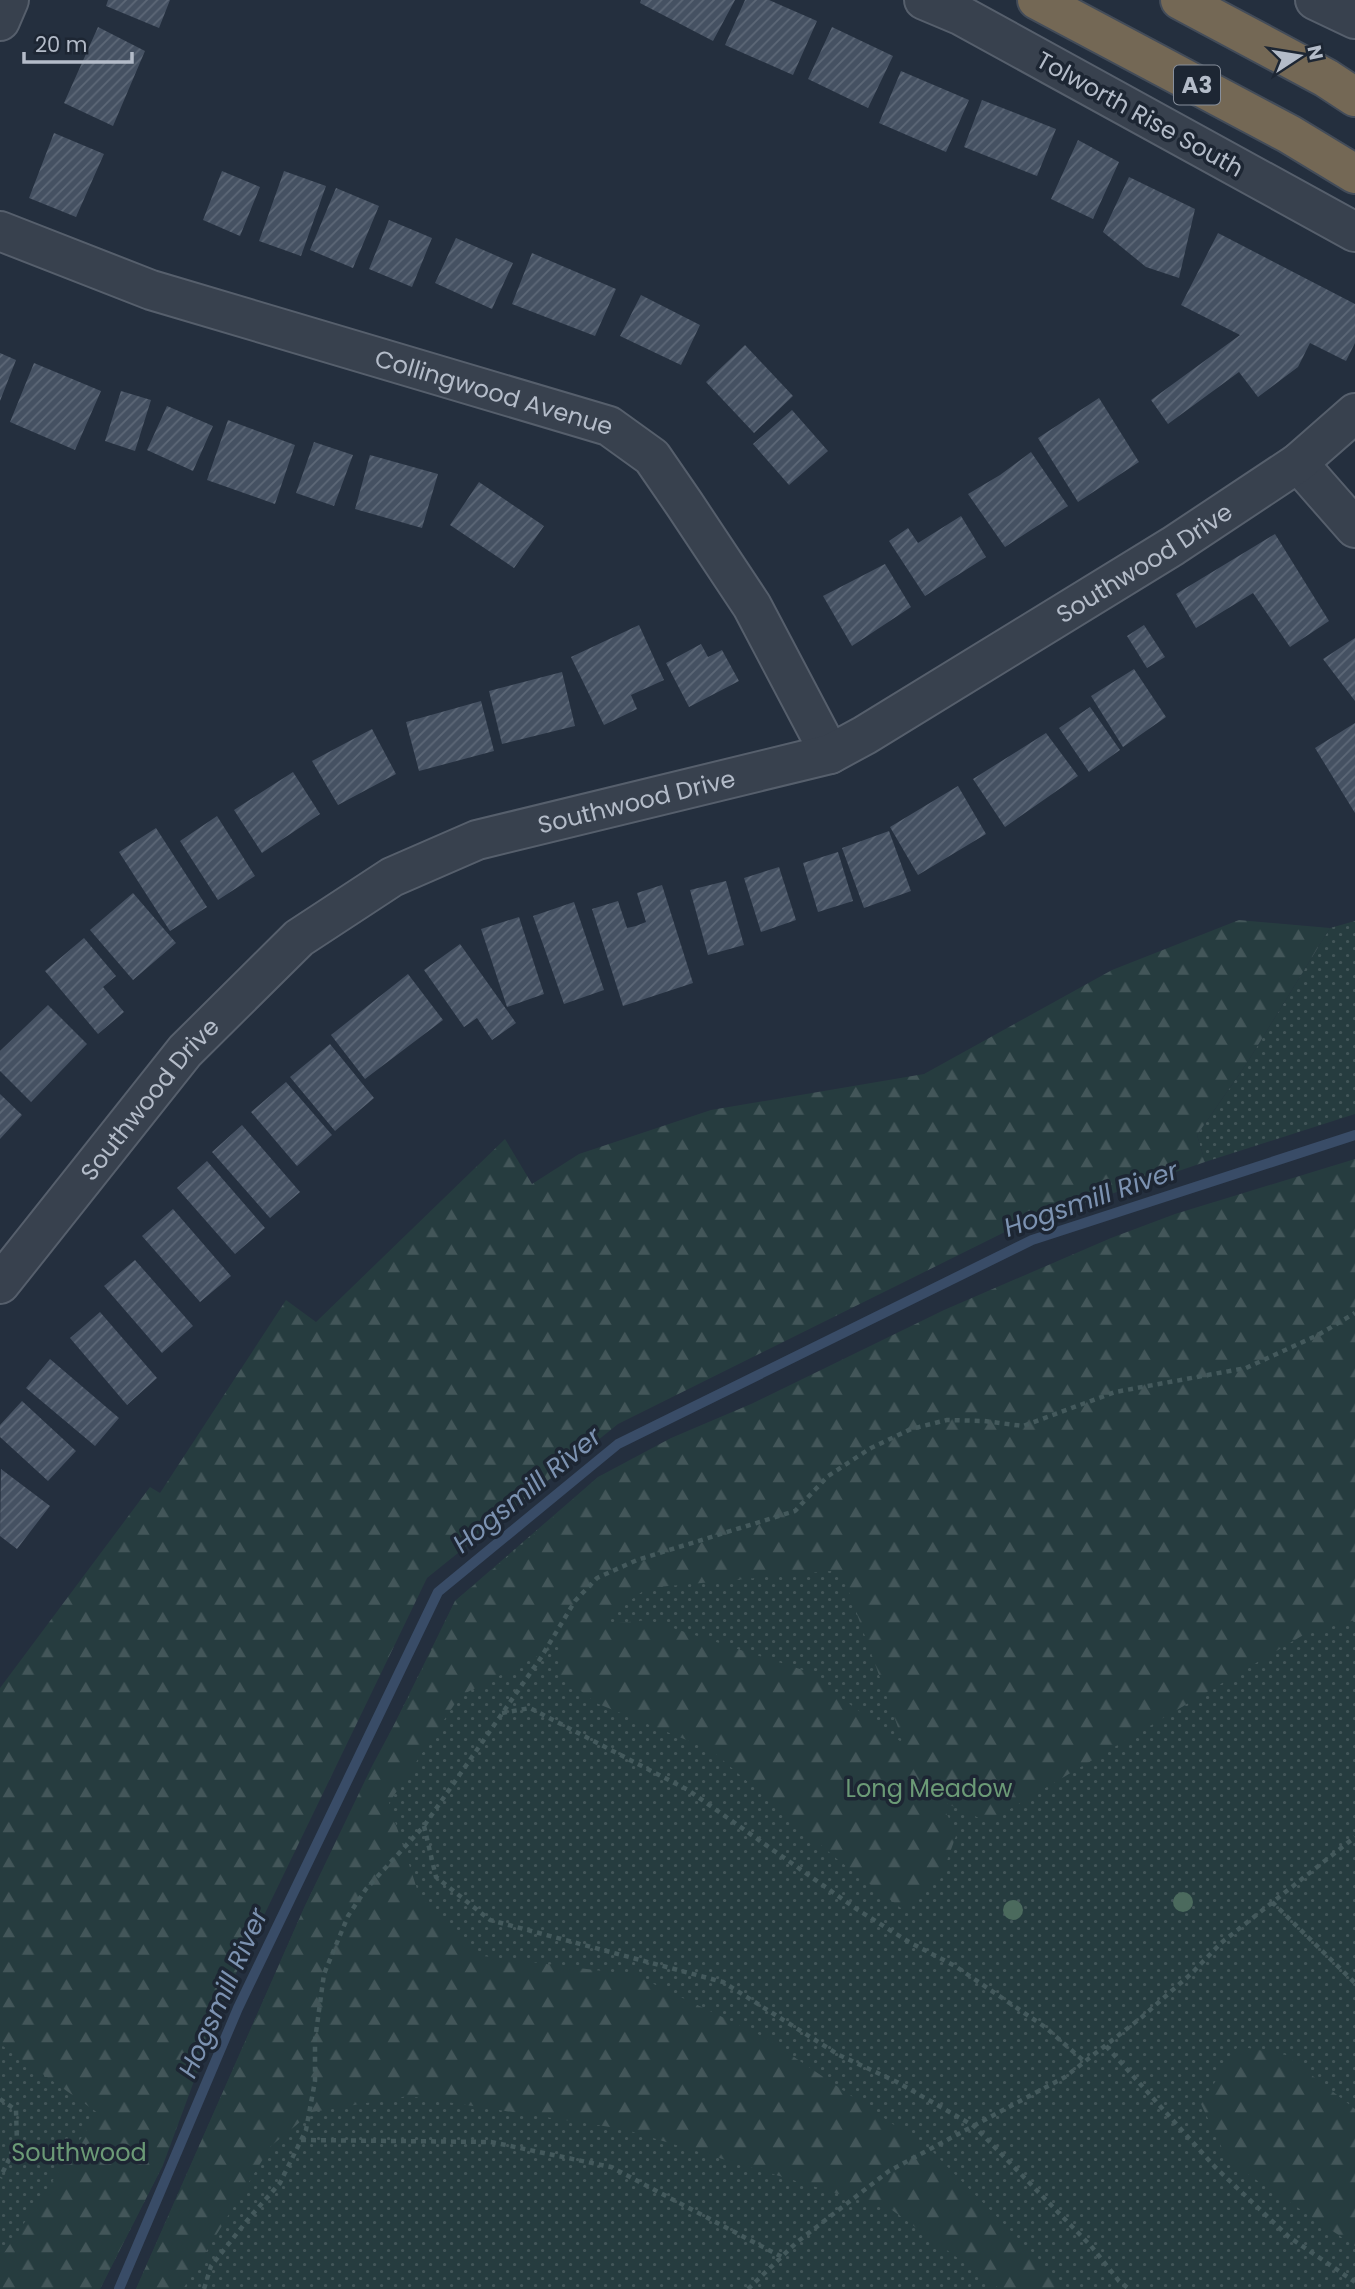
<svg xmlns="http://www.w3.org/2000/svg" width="1355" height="2289" viewBox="0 0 1355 2289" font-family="Poppins,sans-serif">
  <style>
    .grass { fill: url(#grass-dots) }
    .forest { fill: url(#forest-firs); fill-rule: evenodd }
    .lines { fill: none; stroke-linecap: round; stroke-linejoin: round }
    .stream { stroke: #394c67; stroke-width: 10 }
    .building { fill: url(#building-hatch) }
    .street-casing { stroke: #565f6c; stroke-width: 42 }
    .highway-casing { stroke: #434c59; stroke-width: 42 }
    .path { stroke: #44595c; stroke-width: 4.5; stroke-dasharray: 5 5; stroke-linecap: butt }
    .street { stroke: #38414e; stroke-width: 38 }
    .highway { stroke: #746855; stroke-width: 38 }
    .tree { fill: #4b6a5d }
    .labels { text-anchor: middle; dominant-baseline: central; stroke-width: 7; stroke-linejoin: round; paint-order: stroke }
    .shield { fill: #1d2633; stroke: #878f9c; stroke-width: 2 }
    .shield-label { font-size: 23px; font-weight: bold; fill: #b4bcc9 }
    .street-label { font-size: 24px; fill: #b4bcc9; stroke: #1d2633 }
    .park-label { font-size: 24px; fill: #6b9a76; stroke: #1d2633 }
    .water-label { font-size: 26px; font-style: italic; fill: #7c92b1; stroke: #1d2633 }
  </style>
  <defs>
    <pattern id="grass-dots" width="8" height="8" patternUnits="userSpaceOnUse" patternTransform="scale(1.75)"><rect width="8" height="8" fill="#263c3f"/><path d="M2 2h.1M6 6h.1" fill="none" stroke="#435659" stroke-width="1.8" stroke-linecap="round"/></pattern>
    <pattern id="forest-firs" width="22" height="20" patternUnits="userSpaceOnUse" patternTransform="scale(1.75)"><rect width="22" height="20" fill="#263c3f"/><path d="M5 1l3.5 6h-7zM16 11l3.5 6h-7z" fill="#435659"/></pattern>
    <pattern id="building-hatch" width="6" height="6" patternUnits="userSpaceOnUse" patternTransform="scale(1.75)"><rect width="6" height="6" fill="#455162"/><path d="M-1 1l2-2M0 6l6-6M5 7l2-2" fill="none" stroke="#5d6877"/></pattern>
  </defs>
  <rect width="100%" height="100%" fill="#242f3e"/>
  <!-- grass -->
  <path class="grass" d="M1355 921V1114L1205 1162 1197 1135 1247 1063 1330 928Z
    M1355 1159V2289H136L304 1908 455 1601 598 1477Z
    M0 2010 163 2165 100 2289H0Z"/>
  <!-- forest -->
  <path class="forest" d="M1239 920 1330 928 1247 1063 1197 1135 1205 1162 1017 1226 618 1424 427 1578 227 1992 163 2165 100 2289H0V2259L98 2113 0 2044V1688L150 1487 160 1493 286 1300 316 1322 505 1139 532 1184 579 1154 711 1110 924 1074 1112 970Z
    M1355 1159V1620L1305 1634 988 1822 939 1800 957 1833 940 1880 901 1908 837 1859 711 1750 596 1703 558 1673 561 1644 460 1696 389 1803 419 1895 475 1955 635 1975 766 2038 931 2150 1068 2289H1000L892 2210 623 2129 408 2096 312 2112 271 2146 183 2289H136L304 1908 371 1768 411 1693 455 1601 528 1540 598 1477 671 1438 751 1404 944 1310 1111 1238 1175 1214ZM841 1570 904 1744 803 1670 648 1620 598 1625 647 1588Z
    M1238 2046 1286 2055 1355 2109V2246L1228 2161 1201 2104Z"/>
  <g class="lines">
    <!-- stream -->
    <path class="stream" d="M119 2289 238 2008 438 1592 618 1444 1032 1240 1355 1135"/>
  </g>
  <!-- building -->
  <path class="building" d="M108 0H170L159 28 106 6Z
    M641 0H735L713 41 640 3Z
    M745 0H769L817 21 793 75 725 45Z
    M98 27 145 51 113 126 64 103Z
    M832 27 893 56 868 108 808 79Z
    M901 71 969 100 946 152 879 123Z
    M982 100 1056 129 1037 176 964 147Z
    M54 133 104 154 76 217 29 198Z
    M1078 140 1119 162 1093 219 1051 199Z
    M222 171 260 187 240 236 203 220Z
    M284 171 326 186 301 256 259 241Z
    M1129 177 1195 209 1179 278 1146 267 1103 232Z
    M336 188 379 206 353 268 310 250Z
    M389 220 432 238 412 287 369 269Z
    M1218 233 1355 304V343L1346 361 1310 343 1298 367 1258 397 1239 372 1168 424 1151 400 1240 335 1181 305Z
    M456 238 513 263 492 309 435 283Z
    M532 253 616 289 595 336 512 304Z
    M641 295 700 325 681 365 620 336Z
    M745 345 793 396 754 433 706 382Z
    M0 353 16 360 0 401Z
    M34 363 101 391 75 450 10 422Z
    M121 391 151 400 135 451 105 441Z
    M1099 398 1139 462 1078 502 1038 438Z
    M167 406 213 426 193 471 147 450Z
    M792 410 828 451 789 485 753 444Z
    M228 420 295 445 275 504 207 480Z
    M314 442 353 455 334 506 296 493Z
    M1031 452 1068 506 1005 547 968 494 1000 475Z
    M370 455 438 474 422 528 355 509Z
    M479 482 544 526 514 568 450 525Z
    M961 516 986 557 925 596 889 541 908 528 918 543Z
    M1275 534 1329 621 1290 647 1253 593 1196 628 1176 594Z
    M885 564 911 607 852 646 823 596Z
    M639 625 664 680 631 695 637 709 604 725 571 657Z
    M1144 625 1165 657 1147 668 1127 636Z
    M1355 638V701L1323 659Z
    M701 644 708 657 722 650 739 681 689 707 666 663Z
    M1134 669 1166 717 1123 747 1091 696Z
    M562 672 575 726 502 744 489 691Z
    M481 701 494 751 419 771 406 722Z
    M1090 707 1120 750 1089 772 1059 728Z
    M1355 723V813L1315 748Z
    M372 729 396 774 338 805 312 761Z
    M1046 733 1078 776 1005 827 973 779Z
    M293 772 320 814 262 853 234 810Z
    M958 786 986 834 918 875 890 827Z
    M217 816 255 876 218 900 180 841Z
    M156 828 207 907 170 931 119 852Z
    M889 831 911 891 864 908 842 848Z
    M838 852 853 901 818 912 803 863Z
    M779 867 796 920 761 932 744 878Z
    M726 881 744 945 708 955 690 890Z
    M662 885 693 983 623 1006 592 909 618 901 627 928 636 926 646 922 637 893Z
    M133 893 176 943 133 980 90 930Z
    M574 902 604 990 564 1004 533 916Z
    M519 917 544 994 507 1007 481 929Z
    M84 938 116 976 103 987 124 1012 98 1034 45 971Z
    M460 944 516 1023 492 1040 477 1018 464 1027 424 970Z
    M408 974 443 1020 365 1079 331 1035Z
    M48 1005 87 1044 31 1102 0 1071V1051Z
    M330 1044 374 1098 335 1131 290 1077Z
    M286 1082 332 1135 297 1166 251 1112Z
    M0 1094 22 1115 0 1139Z
    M242 1125 300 1192 270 1218 212 1152Z
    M207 1161 265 1228 235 1254 177 1188Z
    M173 1209 231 1276 200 1302 142 1236Z
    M135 1260 193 1326 162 1353 104 1286Z
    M100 1312 157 1378 127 1405 70 1338Z
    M50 1359 119 1418 95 1446 26 1388Z
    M22 1401 76 1451 48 1481 0 1437V1425Z
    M1 1469 50 1506 17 1549 0 1536Z"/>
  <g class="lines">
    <!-- street casing -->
    <g class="street-casing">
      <g id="street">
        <path d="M924 0 962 16 1355 232"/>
        <path d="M1315 0 1355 19"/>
        <path d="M0 21 9 0"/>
        <path id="s1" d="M0 231 151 290 609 426 652 457 685 505 752 606 830 754"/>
        <path d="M1298 463 1355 528"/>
        <path id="s2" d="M0 1284 185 1051 299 938 392 877 477 840 830 754 865 735 1173 546 1298 463 1355 413"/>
      </g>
    </g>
    <!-- highway casing -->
    <g class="highway-casing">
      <path id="highway" d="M1037 0 1289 134 1355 174
        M1180 0 1326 78 1355 97"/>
    </g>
    <!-- path -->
    <path class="path" d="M502 1713 530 1708 688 1790 858 1910 909 1942 955 1966 1045 2027 1085 2062
      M424 1826 436 1877 490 1920 723 1982 839 2055 897 2082 974 2126 1091 2246 1119 2281 1129 2289
      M1272 1902 1355 1983
      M1106 2046 1215 2167 1289 2237 1355 2282
      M0 2099 16 2110 17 2143 0 2178
      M301 2140 491 2142 611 2167 782 2257
      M204 2289 211 2266 250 2217 280 2183 306 2130 315 2081V2040L324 1974 348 1916 366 1889 424 1826 540 1659 575 1601 597 1578 637 1560 795 1511 828 1476 871 1448 911 1429 947 1420 984 1421 1023 1426 1115 1392 1246 1368 1318 1335 1355 1313
      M748 2289 797 2242 889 2171 1065 2077 1142 2017 1192 1973 1221 1943 1355 1837"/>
    <!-- street -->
    <use href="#street" class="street"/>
    <!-- highway -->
    <use href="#highway" class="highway"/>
  </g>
  <!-- trees -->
  <g class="tree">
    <circle cx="1183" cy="1902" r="10"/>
    <circle cx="1013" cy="1910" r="10"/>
  </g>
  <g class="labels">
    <!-- shield labels -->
    <rect class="shield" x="1174" y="65.5" width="46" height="39" rx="5"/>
    <g class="shield-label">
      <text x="1197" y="85">A3</text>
    </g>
    <!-- street labels -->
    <g class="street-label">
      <text transform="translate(1140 114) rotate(29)">Tolworth Rise South</text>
      <text stroke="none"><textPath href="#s1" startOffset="520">Collingwood Avenue</textPath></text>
      <text stroke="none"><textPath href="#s2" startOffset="1393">Southwood Drive</textPath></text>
      <text stroke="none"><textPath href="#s2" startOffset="826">Southwood Drive</textPath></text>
      <text stroke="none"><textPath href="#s2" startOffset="238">Southwood Drive</textPath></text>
    </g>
    <!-- park labels -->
    <g class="park-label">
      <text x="929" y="1788">Long Meadow</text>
      <text x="79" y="2152">Southwood</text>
    </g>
    <!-- water labels -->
    <g class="water-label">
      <text transform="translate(1091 1199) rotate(-19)">Hogsmill River</text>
      <text transform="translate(527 1490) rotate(-39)">Hogsmill River</text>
      <text transform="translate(223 1993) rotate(-66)">Hogsmill River</text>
    </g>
  </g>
  <!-- north arrow -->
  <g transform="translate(1299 56) rotate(78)" stroke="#1d2633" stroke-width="5" paint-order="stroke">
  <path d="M0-5L12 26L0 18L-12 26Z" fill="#b4bcc9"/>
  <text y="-10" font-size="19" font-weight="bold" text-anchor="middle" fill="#b4bcc9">N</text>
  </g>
  <!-- scale -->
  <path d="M24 52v10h108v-10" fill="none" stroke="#b4bcc9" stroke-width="3.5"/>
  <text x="35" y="52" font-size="21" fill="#b4bcc9" stroke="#1d2633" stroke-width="5" paint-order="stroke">20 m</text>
</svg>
